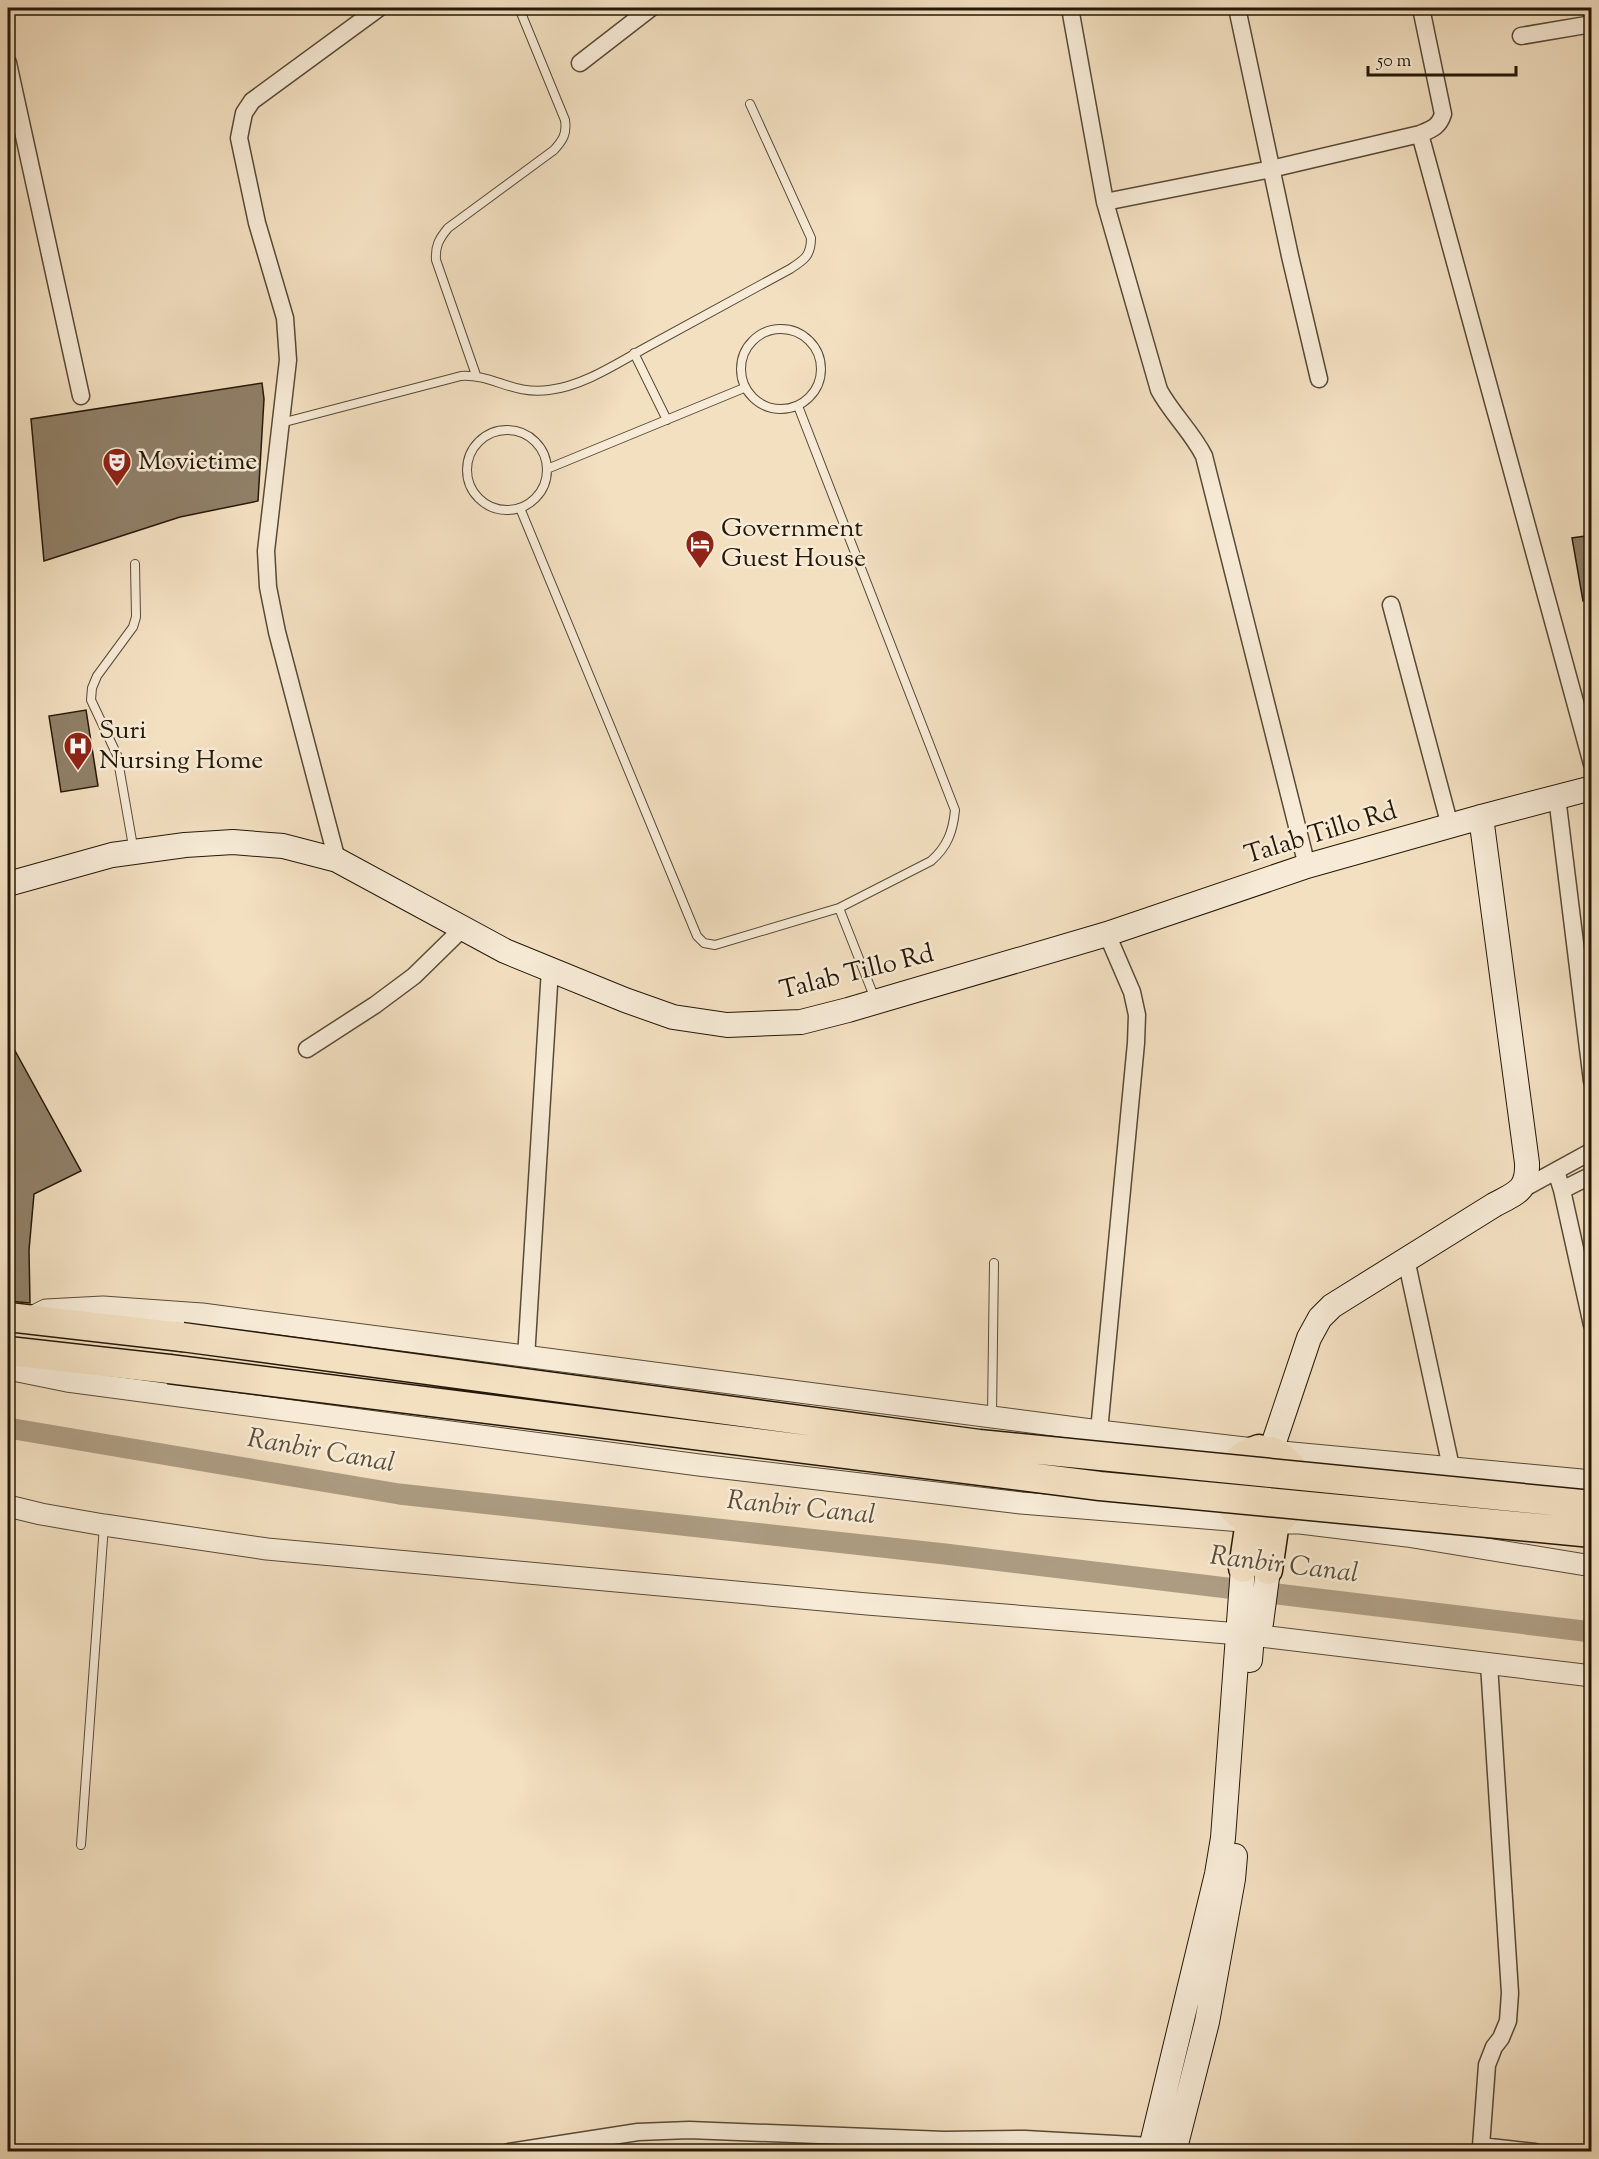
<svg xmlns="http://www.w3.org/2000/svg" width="1599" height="2159" viewBox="0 0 1599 2159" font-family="'Sorts Mill Goudy',serif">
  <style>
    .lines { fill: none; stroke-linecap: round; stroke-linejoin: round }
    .canal { stroke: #ad9c82; stroke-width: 21 }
    .building { fill: #908068; stroke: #251808; stroke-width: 1.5 }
    .service-casing { stroke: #584a36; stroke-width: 10 }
    .minor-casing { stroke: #584a36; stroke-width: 19 }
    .tertiary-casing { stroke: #584a36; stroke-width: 23 }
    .secondary-casing { stroke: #251808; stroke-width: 26 }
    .trunk-casing { stroke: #251808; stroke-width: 31 }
    .service { stroke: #f7ebd7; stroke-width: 8 }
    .minor { stroke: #f7ebd7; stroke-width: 16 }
    .tertiary { stroke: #f7ebd7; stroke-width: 21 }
    .secondary { stroke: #f7ebd7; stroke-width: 24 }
    .trunk { stroke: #f3e0c1; stroke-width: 28 }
    .trunk-bridge-casing { stroke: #251808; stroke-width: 31; stroke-linecap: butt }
    .trunk-bridge { stroke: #f3e0c1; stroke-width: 28 }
    .labels { text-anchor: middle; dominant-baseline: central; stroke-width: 5; stroke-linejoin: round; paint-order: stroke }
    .poi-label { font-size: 26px; fill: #251808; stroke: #f7ebd7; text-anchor: start }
    .street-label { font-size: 26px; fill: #251808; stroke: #f7ebd7 }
    .water-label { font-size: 27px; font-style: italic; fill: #5b4d39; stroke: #f7ebd7 }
  </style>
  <rect width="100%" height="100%" fill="#f3e0c1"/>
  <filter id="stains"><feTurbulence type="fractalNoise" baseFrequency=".00333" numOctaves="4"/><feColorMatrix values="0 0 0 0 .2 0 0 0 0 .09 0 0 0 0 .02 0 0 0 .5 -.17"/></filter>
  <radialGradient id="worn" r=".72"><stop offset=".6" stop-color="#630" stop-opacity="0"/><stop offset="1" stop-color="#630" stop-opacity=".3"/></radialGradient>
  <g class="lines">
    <!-- canal -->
    <path class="canal" d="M8 1428 399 1494 945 1554 1592 1632"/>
  </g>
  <!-- building -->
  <path class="building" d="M262 383 264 399 258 501 180 517 44 561 31 419Z
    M1592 535V600L1583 601 1572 538Z
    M86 710 98 786 61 792 49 716Z
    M8 1038 81 1171 34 1194 29 1250 30 1303 8 1301Z"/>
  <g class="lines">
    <!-- service casing -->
    <g class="service-casing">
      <path id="service" d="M741 369a40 40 0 1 1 80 0a40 40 0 1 1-80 0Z
        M634 353 667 420
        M476 375 436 260C435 246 439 239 448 228L554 150C563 140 567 134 565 120L519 8
        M798 406 955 810C953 832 947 847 931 861L839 908 875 999
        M281 423 461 376C493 374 512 395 549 390 583 386 616 364 645 348 693 322 741 296 790 269 804 260 811 256 811 238L750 104
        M467 470a40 40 0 1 1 80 0a40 40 0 1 1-80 0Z
        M547 469 744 388
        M520 508 697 936 704 943 715 945 839 908
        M134 852 117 755 91 700 92 688 97 676 133 627 136 617 135 564
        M992 1415 994 1263
        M81 1845 104 1525"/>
    </g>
    <!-- minor casing -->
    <g class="minor-casing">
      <path id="minor" d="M1070 8 1105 202 1159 390C1172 414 1192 432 1204 456L1307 866
        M1237 8 1290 256 1319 379
        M1521 36 1592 24
        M8 63 81 396
        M580 63 651 8
        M1420 134 1592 764
        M1105 202 1271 169 1420 134C1432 129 1439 127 1443 114L1421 8
        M1391 605 1450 826
        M1557 797 1592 1081
        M337 860 277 632 268 587 266 551 288 360 285 318 257 223 239 138 244 113 252 101 379 8
        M307 1049 375 1005 414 976 463 928
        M1556 1171 1562 1190 1592 1325
        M1521 1190 1592 1151
        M1562 1190 1592 1175
        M1406 1259 1451 1467
        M526 1358 550 969
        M1099 1431 1136 1043 1137 1015 1132 992 1107 934
        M1481 2146 1535 2152
        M509 2152 638 2132 689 2130 944 2140 1025 2139 1151 2146
        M1483 2152 1481 2146 1487 2065 1494 2047 1501 2038 1508 2021 1510 1993 1489 1664"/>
    </g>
    <!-- tertiary casing -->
    <g class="tertiary-casing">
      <path id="tertiary" d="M32 1317 46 1310 103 1307 202 1314 1099 1431 1271 1451 1592 1481
        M8 1369 67 1381 699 1465 1021 1503 1266 1523H1300L1407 1536 1592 1566
        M8 1506 41 1514 104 1525 267 1549 867 1604 1252 1635 1592 1676"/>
    </g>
    <!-- secondary casing -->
    <g class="secondary-casing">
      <path id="secondary" d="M8 884 112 855 185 845 233 842 283 846 337 860 505 951 625 1000 673 1017 727 1025 801 1022 848 1010 1107 934 1307 866 1481 817 1592 788
        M1271 1451 1309 1338 1320 1318 1332 1306 1494 1205C1516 1193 1528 1191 1527 1163L1481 817
        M1250 1660 1252 1635 1261 1623 1268 1570
        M1150 2152 1217 1874 1223 1838 1243 1568
        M1174 2152 1207 2022 1233 1879 1235 1856"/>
    </g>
    <!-- trunk casing -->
    <g class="trunk-casing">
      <path id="trunk" d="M8 1317 182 1337
        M8 1351 169 1369
        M1243 1568 1250 1521C1212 1502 1219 1461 1259 1449
        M1268 1570 1275 1522C1306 1502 1306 1467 1271 1451"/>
    </g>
    <!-- service -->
    <use href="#service" class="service"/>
    <!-- minor -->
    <use href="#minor" class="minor"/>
    <!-- tertiary -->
    <use href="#tertiary" class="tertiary"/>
    <!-- secondary -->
    <use href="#secondary" class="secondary"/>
    <!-- trunk -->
    <use href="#trunk" class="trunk"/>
    <!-- trunk-bridge casing -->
    <g class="trunk-bridge-casing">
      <path id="trunk-bridge" d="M182 1337 979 1444 1592 1505
        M169 1369 1100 1486 1592 1533"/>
    </g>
    <!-- trunk-bridge -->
    <use href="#trunk-bridge" class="trunk-bridge"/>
  </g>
  <!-- icons -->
  <defs>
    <g id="theatre-pin" transform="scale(1.5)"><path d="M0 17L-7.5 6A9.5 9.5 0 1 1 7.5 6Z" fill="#8f2418" stroke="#f7ebd7"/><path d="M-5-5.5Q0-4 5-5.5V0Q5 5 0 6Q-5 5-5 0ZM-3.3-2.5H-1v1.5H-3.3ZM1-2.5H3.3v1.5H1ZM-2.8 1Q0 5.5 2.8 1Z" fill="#fff"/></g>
    <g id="hotel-pin" transform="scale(1.5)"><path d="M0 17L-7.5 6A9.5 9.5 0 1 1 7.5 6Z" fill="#8f2418" stroke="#f7ebd7"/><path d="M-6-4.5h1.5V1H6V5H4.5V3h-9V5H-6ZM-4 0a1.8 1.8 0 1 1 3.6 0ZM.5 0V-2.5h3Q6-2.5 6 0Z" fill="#fff"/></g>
    <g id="hospital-pin" transform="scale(1.5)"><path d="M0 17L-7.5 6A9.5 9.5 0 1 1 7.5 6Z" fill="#8f2418" stroke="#f7ebd7"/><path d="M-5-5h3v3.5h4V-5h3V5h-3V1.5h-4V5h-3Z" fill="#fff"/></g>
  </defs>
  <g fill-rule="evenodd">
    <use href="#theatre-pin" x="117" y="462"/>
    <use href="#hotel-pin" x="700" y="544"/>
    <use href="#hospital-pin" x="78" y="746"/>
  </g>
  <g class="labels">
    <!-- poi labels -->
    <g class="poi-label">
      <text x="138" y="462">Movietime</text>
      <text x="721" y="529">Government<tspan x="721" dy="30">Guest House</tspan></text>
      <text x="99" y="731">Suri<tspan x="99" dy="30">Nursing Home</tspan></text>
    </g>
    <!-- street labels -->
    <g class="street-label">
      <text transform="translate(1321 834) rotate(-17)">Talab Tillo Rd</text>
      <text transform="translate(857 973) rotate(-14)">Talab Tillo Rd</text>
    </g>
    <!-- water labels -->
    <g class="water-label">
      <text transform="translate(321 1452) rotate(10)">Ranbir Canal</text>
      <text transform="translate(801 1509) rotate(6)">Ranbir Canal</text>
      <text transform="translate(1284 1566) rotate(7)">Ranbir Canal</text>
    </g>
  </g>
  <!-- margin -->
  <rect width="1599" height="2159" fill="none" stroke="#f3e0c1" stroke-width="30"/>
  <rect x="9" y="9" width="1581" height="2141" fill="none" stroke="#251808" stroke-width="3"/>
  <rect x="15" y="15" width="1569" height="2129" fill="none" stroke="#251808" stroke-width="1.5"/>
  <!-- scale -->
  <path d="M1368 66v9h148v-9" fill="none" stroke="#251808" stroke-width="3"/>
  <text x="1377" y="66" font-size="18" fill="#251808" stroke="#f7ebd7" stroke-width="4.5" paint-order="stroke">50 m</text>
  <rect width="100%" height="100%" filter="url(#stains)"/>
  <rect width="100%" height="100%" fill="url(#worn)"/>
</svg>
